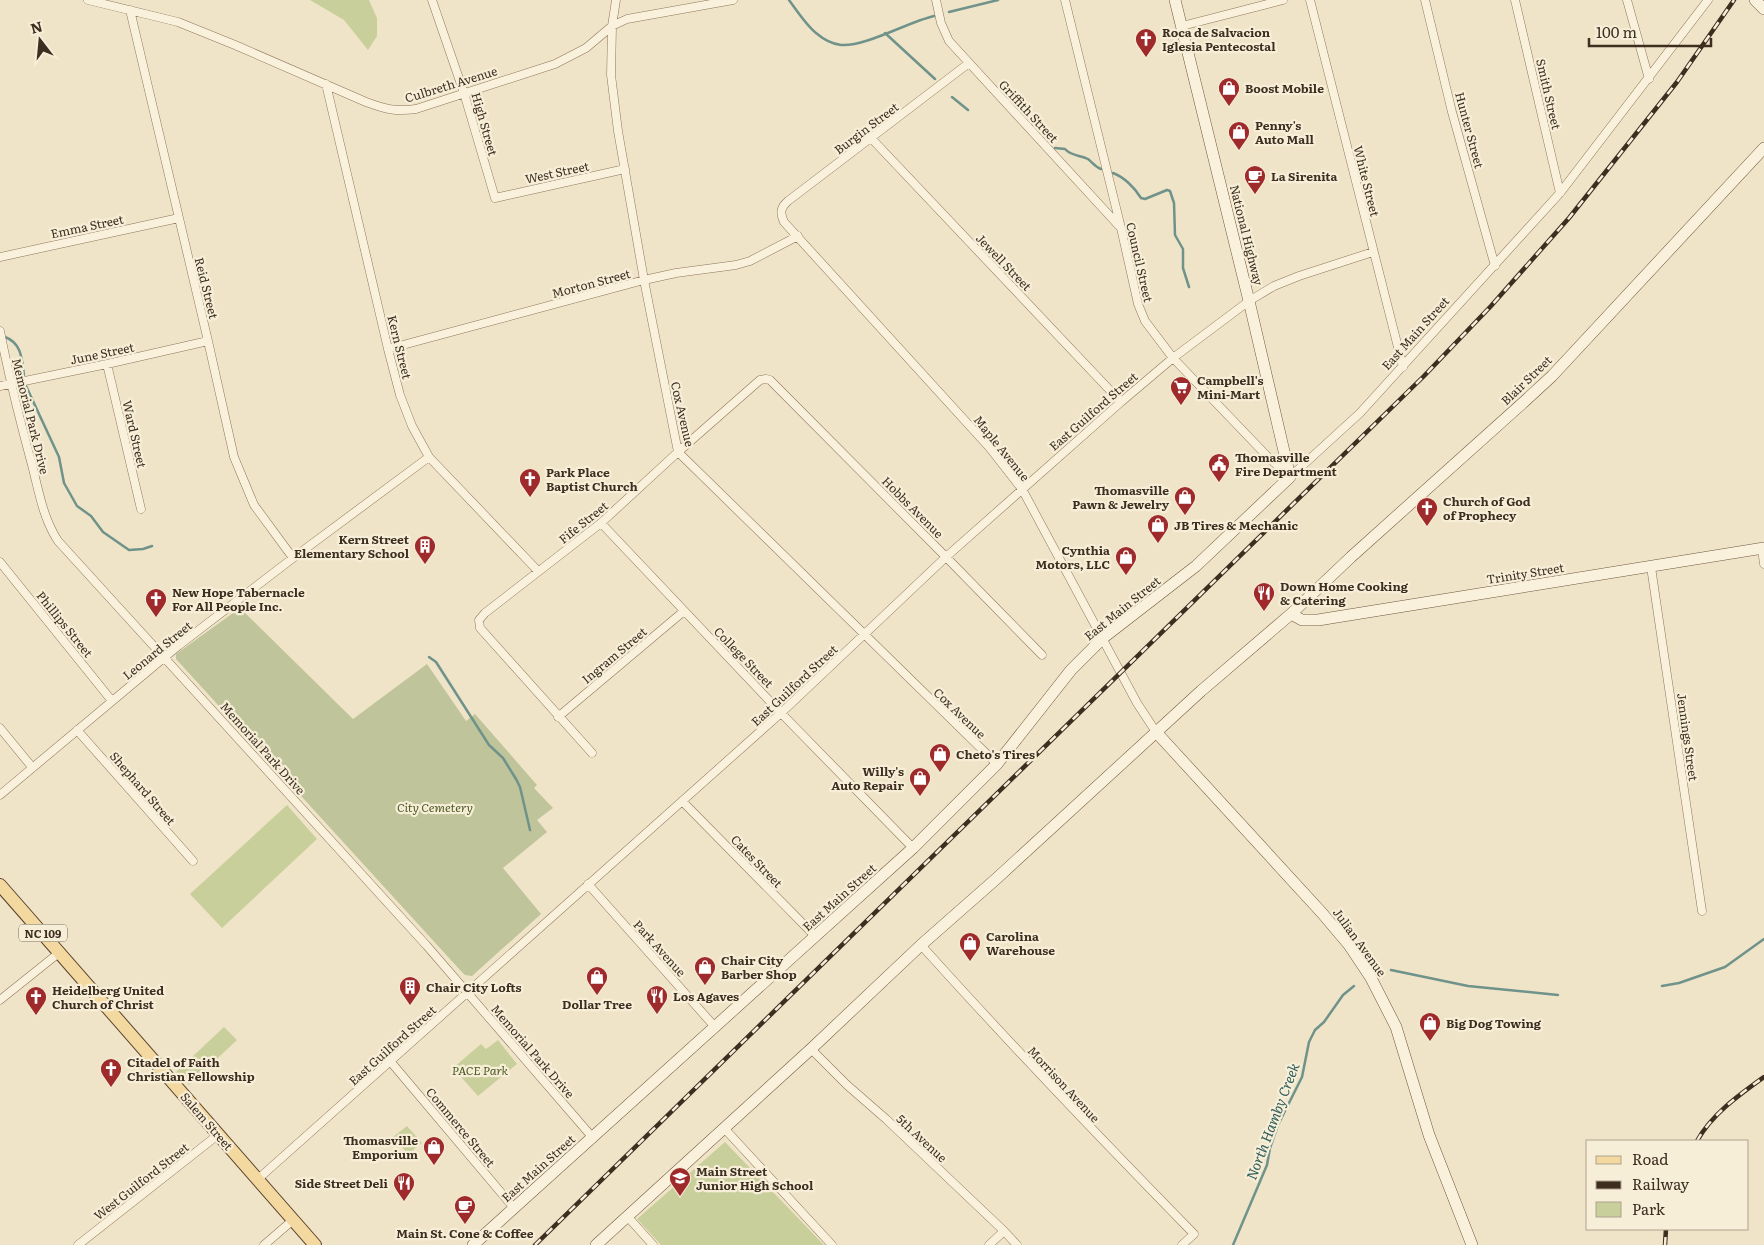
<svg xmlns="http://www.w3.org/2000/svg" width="1764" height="1245" viewBox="0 0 1764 1245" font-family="Literata,serif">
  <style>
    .green { fill: #c9cf9b }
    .cemetery { fill: #bfc49a }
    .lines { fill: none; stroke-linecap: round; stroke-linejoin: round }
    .stream { stroke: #6f938a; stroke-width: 2.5 }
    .street-casing { stroke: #8d765c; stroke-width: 9 }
    .secondary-casing { stroke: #6f573f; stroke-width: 12 }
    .primary-casing { stroke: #5b4430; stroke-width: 14 }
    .street { stroke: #faf1dc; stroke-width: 8 }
    .secondary { stroke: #faf1dc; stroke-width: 11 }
    .primary { stroke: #f3d9a0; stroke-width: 12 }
    .rail-casing { stroke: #3d2e20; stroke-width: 4.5 }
    .rail { stroke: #f7eed8; stroke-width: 2.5; stroke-dasharray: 8; stroke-linecap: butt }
    .labels { text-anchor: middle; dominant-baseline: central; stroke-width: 4.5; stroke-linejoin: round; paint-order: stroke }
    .shield { fill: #f7eed8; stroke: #756857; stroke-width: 1 }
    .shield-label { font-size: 11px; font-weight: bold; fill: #3d2e20 }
    .poi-label { font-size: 12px; font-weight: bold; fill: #3d2e20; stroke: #f7eed8; text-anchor: start }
    .street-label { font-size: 12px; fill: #3d2e20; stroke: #f7eed8 }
    .park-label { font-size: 12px; font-style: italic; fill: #4d5a26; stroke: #f7eed8 }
    .water-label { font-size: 14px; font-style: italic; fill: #2f5d5a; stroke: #f7eed8 }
  </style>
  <rect width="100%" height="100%" fill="#f0e4c8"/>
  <!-- green -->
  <path class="green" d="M310 0H369L377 18V36L368 50 344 20Z
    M287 805 317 839 222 928 190 894Z
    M224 1027 237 1040 189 1085 176 1072Z
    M498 1040 517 1064 478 1096 453 1068 481 1044 486 1049Z
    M407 1126 422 1143 408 1154 393 1137Z
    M725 1142 824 1245H661L637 1219Z"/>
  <!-- cemetery -->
  <path class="cemetery" d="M240 608 353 719 427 664 466 721 475 714 537 785 534 788 553 808 537 820 547 832 503 868 541 914 472 976 465 975 460 970 176 659V654Z"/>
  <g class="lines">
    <!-- stream -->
    <path class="stream" d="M789 0C797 11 806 25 816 33 823 39 832 44 841 45 865 47 908 22 934 16
      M949 12 998 0
      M885 33 935 79
      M952 97 968 110
      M1055 148 1065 149C1071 156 1080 155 1088 159 1093 163 1095 167 1101 169
      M1113 173C1124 177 1135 188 1141 198L1145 199 1167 190 1170 191 1174 203 1175 235 1183 249V268L1189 287
      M5 337C22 343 22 360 24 376
      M26 386 59 457 64 483 77 506 91 516 103 532 129 550 143 549 152 546
      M429 657 436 662 489 745 503 758 516 779 520 787 530 830
      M1391 970 1468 986 1558 995
      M1662 986 1679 983 1725 967 1764 939
      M1233 1245 1267 1165 1270 1148 1278 1125 1302 1077 1309 1042 1315 1030 1324 1022 1343 995 1354 986"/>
    <!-- street casing -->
    <g class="street-casing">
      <path id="street" d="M88 0 178 22 235 45 366 102C385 109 395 112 416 109L555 64 586 48 612 26 627 19 733 0
        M432 0 464 93 495 198 625 169
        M616 0 612 26 611 75 618 131 644 280 678 452 997 764
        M936 0 941 23 949 41 1120 227
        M1065 0 1121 228 1138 304 1145 321 1173 358 1267 456 1290 477 1360 413 1560 193 1708 0
        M1310 0 1403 367
        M1425 0 1452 112 1495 266
        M1515 0 1560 193
        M1627 0 1649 79
        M130 10 208 341 234 457 254 505 293 558
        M1182 26 1283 0
        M969 63 788 201C780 208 780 213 784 222L989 447 1022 489 1137 703 1156 732
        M326 84 388 349 400 395 412 426 429 457 538 571
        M871 138 1121 402
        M0 257 179 218
        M0 331C9 377 20 421 32 465 39 492 43 518 58 541L427 946 593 1138
        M388 349 644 280 676 273 736 265 750 261 798 236
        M107 364 141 509
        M0 386 107 364 208 341
        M601 523 781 713 913 848
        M1762 549 1764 564
        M0 562 112 701
        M1651 567 1702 911
        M558 717 684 611
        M0 728 32 767
        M77 730 193 861
        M592 753 480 628 479 620 485 613 601 523 678 452 760 380 766 379 770 380 946 557 1042 655
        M0 795 178 646 293 558 429 457
        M682 801 816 937
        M588 884 715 1027
        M921 945C1010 1044 1101 1139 1194 1234L1182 1245
        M0 1000 60 952
        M811 1049 847 1085 886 1119 1004 1231 1017 1245
        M390 1061 514 1208
        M724 1128 832 1245
        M258 1179 781 713 946 557 1121 402 1173 358 1249 301 1274 286 1299 276 1373 252
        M627 1216 653 1245
        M78 1245 219 1134
        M264 1245 293 1220
        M989 1245 1004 1231"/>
    </g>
    <!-- secondary casing -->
    <g class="secondary-casing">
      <path id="secondary" d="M1755 0 1764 9
        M1291 614 1302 620H1318L1764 548
        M1156 732 1322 913 1349 945 1371 978 1396 1027 1429 1135 1472 1245
        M473 1245 913 848 997 764 1071 670 1103 638 1196 566 1290 477 1249 301 1175 0
        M596 1245 811 1049 921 945 996 879 1201 691 1291 614 1351 557 1526 400 1552 376 1764 148"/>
    </g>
    <!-- primary casing -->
    <g class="primary-casing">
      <path id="primary" d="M0 885 315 1245"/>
    </g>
    <!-- street -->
    <use href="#street" class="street"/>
    <!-- secondary -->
    <use href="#secondary" class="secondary"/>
    <!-- primary -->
    <use href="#primary" class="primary"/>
    <!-- rail casing -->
    <g class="rail-casing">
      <path id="rail" d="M1697 1141C1712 1114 1739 1095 1764 1077
        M535 1245 1424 376 1491 306 1569 218 1677 82 1734 0
        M1665 1245 1666 1229"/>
    </g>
    <!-- rail -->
    <use href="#rail" class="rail"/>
  </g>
  <!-- icons -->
  <defs>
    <g id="church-pin" transform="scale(1.125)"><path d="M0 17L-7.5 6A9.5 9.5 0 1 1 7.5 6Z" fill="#9e2a2b" stroke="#f7eed8"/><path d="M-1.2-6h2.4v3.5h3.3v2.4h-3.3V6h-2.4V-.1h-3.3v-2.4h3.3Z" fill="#fff"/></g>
    <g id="shop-pin" transform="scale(1.125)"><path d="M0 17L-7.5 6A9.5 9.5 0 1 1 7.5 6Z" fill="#9e2a2b" stroke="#f7eed8"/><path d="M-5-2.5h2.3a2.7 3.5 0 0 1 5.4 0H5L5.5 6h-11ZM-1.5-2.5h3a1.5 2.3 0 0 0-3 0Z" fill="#fff"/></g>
    <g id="cafe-pin" transform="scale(1.125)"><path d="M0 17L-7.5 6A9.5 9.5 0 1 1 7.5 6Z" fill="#9e2a2b" stroke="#f7eed8"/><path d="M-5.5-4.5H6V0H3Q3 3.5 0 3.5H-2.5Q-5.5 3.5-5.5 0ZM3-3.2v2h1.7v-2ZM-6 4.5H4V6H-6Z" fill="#fff"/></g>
    <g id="supermarket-pin" transform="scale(1.125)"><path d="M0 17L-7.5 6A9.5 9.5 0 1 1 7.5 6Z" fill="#9e2a2b" stroke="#f7eed8"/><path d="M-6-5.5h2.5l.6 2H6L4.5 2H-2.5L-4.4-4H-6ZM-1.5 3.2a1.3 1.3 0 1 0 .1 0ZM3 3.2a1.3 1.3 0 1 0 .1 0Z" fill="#fff"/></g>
    <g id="civic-pin" transform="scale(1.125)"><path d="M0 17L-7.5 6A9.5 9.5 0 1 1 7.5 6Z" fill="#9e2a2b" stroke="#f7eed8"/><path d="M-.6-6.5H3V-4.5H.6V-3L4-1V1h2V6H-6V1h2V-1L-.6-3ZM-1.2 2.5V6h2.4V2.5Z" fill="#fff"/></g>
    <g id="building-pin" transform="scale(1.125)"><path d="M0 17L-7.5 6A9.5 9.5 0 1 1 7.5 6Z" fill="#9e2a2b" stroke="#f7eed8"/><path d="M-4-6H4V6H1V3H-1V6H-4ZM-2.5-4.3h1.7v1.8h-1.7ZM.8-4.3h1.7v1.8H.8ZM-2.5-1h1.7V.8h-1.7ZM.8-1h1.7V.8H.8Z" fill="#fff"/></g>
    <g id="restaurant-pin" transform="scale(1.125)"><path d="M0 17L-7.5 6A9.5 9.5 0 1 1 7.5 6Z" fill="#9e2a2b" stroke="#f7eed8"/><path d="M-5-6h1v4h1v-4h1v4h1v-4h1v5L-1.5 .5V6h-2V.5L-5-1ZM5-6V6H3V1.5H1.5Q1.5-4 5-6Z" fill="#fff"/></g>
    <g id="school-pin" transform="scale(1.125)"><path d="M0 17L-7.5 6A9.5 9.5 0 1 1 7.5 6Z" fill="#9e2a2b" stroke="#f7eed8"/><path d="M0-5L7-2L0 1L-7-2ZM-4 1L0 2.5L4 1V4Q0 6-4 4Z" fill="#fff"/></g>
  </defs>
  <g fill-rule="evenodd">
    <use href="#church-pin" x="1146" y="39"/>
    <use href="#shop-pin" x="1229" y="88"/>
    <use href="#shop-pin" x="1239" y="132"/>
    <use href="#cafe-pin" x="1255" y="176"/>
    <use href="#supermarket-pin" x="1181" y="387"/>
    <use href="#civic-pin" x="1219" y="464"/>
    <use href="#church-pin" x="530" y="479"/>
    <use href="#shop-pin" x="1185" y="497"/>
    <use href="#church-pin" x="1427" y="508"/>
    <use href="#shop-pin" x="1158" y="525"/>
    <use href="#building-pin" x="425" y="546"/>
    <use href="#shop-pin" x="1126" y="557"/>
    <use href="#restaurant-pin" x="1264" y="593"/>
    <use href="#church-pin" x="156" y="599"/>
    <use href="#shop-pin" x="940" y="754"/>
    <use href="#shop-pin" x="920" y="778"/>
    <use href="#shop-pin" x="970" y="943"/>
    <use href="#shop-pin" x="705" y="967"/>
    <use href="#shop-pin" x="597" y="977"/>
    <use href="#building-pin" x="410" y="987"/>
    <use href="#restaurant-pin" x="657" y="996"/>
    <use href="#church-pin" x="36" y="997"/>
    <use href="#shop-pin" x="1430" y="1023"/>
    <use href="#church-pin" x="111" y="1069"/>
    <use href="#shop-pin" x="434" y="1147"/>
    <use href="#school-pin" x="680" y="1178"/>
    <use href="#restaurant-pin" x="404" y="1183"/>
    <use href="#cafe-pin" x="465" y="1206"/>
  </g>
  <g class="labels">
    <!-- shield labels -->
    <rect class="shield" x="19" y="924.5" width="48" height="17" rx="4"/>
    <g class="shield-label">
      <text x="43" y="933">NC 109</text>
    </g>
    <!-- poi labels -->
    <g class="poi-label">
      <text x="1162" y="32">Roca de Salvacion<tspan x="1162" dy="14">Iglesia Pentecostal</tspan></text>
      <text x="1245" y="88">Boost Mobile</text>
      <text x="1255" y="125">Penny's<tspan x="1255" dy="14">Auto Mall</tspan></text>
      <text x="1271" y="176">La Sirenita</text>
      <text x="1197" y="380">Campbell's<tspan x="1197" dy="14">Mini-Mart</tspan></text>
      <text x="1235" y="457">Thomasville<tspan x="1235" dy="14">Fire Department</tspan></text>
      <text x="546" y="472">Park Place<tspan x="546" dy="14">Baptist Church</tspan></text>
      <text x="1169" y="490" text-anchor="end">Thomasville<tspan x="1169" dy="14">Pawn &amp; Jewelry</tspan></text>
      <text x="1443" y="501">Church of God<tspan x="1443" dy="14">of Prophecy</tspan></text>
      <text x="1174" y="525">JB Tires &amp; Mechanic</text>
      <text x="409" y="539" text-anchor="end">Kern Street<tspan x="409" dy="14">Elementary School</tspan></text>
      <text x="1110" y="550" text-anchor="end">Cynthia<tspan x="1110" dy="14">Motors, LLC</tspan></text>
      <text x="1280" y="586">Down Home Cooking<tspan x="1280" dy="14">&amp; Catering</tspan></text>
      <text x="172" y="592">New Hope Tabernacle<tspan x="172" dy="14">For All People Inc.</tspan></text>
      <text x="956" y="754">Cheto's Tires</text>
      <text x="904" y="771" text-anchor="end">Willy's<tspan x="904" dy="14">Auto Repair</tspan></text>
      <text x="986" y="936">Carolina<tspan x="986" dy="14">Warehouse</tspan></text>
      <text x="721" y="960">Chair City<tspan x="721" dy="14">Barber Shop</tspan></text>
      <text x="426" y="987">Chair City Lofts</text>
      <text x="52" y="990">Heidelberg United<tspan x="52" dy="14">Church of Christ</tspan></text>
      <text x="673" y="996">Los Agaves</text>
      <text x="597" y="1004" text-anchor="middle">Dollar Tree</text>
      <text x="1446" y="1023">Big Dog Towing</text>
      <text x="127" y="1062">Citadel of Faith<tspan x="127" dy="14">Christian Fellowship</tspan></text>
      <text x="418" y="1140" text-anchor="end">Thomasville<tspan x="418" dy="14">Emporium</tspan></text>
      <text x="696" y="1171">Main Street<tspan x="696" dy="14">Junior High School</tspan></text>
      <text x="388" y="1183" text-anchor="end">Side Street Deli</text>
      <text x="465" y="1233" text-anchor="middle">Main St. Cone &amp; Coffee</text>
    </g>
    <!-- street labels -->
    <g class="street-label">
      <text transform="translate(451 84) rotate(-17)">Culbreth Avenue</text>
      <text transform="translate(1549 94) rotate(77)">Smith Street</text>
      <text transform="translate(1029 111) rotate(47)">Griffith Street</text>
      <text transform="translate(485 124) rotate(74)">High Street</text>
      <text transform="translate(866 128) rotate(-37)">Burgin Street</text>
      <text transform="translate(1470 130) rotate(75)">Hunter Street</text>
      <text transform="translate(557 172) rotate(-12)">West Street</text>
      <text transform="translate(1367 181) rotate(76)">White Street</text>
      <text transform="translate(87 226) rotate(-12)">Emma Street</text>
      <text transform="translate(1247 235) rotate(76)">National Highway</text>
      <text transform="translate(1004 262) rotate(46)">Jewell Street</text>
      <text transform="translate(1140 262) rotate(77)">Council Street</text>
      <text transform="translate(591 283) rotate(-15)">Morton Street</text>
      <text transform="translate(207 288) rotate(76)">Reid Street</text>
      <text transform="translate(1415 333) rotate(-48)">East Main Street</text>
      <text transform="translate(400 347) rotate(76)">Kern Street</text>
      <text transform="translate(102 353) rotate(-12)">June Street</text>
      <text transform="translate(1526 380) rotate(-44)">Blair Street</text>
      <text transform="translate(1093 411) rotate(-41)">East Guilford Street</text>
      <text transform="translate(683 414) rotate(77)">Cox Avenue</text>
      <text transform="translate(31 416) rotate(76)">Memorial Park Drive</text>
      <text transform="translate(135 434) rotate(77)">Ward Street</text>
      <text transform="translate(1002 448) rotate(51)">Maple Avenue</text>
      <text transform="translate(913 507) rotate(45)">Hobbs Avenue</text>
      <text transform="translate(583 522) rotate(-39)">Fife Street</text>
      <text transform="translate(1525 573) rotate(-9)">Trinity Street</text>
      <text transform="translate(1122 608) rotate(-39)">East Main Street</text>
      <text transform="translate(65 624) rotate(51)">Phillips Street</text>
      <text transform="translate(157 650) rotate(-39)">Leonard Street</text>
      <text transform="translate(614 655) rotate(-40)">Ingram Street</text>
      <text transform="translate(744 657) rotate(46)">College Street</text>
      <text transform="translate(794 685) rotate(-43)">East Guilford Street</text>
      <text transform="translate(960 713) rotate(44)">Cox Avenue</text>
      <text transform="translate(1688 737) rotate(82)">Jennings Street</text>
      <text transform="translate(263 748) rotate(48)">Memorial Park Drive</text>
      <text transform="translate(143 788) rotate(49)">Shephard Street</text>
      <text transform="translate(757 861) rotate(46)">Cates Street</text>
      <text transform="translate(839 897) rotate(-42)">East Main Street</text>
      <text transform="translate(1360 942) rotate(54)">Julian Avenue</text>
      <text transform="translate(660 948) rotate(48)">Park Avenue</text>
      <text transform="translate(392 1045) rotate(-42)">East Guilford Street</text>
      <text transform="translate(533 1051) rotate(49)">Memorial Park Drive</text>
      <text transform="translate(1064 1084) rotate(47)">Morrison Avenue</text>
      <text transform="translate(207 1121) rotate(49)">Salem Street</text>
      <text transform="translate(461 1127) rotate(50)">Commerce Street</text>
      <text transform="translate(922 1138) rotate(43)">5th Avenue</text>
      <text transform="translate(538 1168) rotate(-42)">East Main Street</text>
      <text transform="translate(141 1181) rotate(-38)">West Guilford Street</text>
    </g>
    <!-- park labels -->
    <g class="park-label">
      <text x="435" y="807">City Cemetery</text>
      <text x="480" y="1070">PACE Park</text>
    </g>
    <!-- water labels -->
    <g class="water-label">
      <text transform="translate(1272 1121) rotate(-69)">North Hamby Creek</text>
    </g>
  </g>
  <!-- legend -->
  <rect x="1586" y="1140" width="162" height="90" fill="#f7eed8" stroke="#ada18e"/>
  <rect x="1596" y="1156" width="25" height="8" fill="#f3d9a0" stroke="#ada18e"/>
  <text x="1632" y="1165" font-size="15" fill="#3d2e20">Road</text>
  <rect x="1596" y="1181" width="25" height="8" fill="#3d2e20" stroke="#ada18e"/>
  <text x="1632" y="1190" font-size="15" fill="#3d2e20">Railway</text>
  <rect x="1596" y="1202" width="25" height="15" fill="#c9cf9b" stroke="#ada18e"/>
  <text x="1632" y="1215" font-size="15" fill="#3d2e20">Park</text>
  <!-- north arrow -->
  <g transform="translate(40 40) rotate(344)" stroke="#f7eed8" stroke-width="4" paint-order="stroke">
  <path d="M0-4L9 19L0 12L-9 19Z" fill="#3d2e20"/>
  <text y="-8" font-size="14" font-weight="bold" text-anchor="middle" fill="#3d2e20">N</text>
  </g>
  <!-- scale -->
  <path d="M1589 38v8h122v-8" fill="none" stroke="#3d2e20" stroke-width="2.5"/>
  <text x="1596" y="38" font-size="15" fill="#3d2e20" stroke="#f7eed8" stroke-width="4" paint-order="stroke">100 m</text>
</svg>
